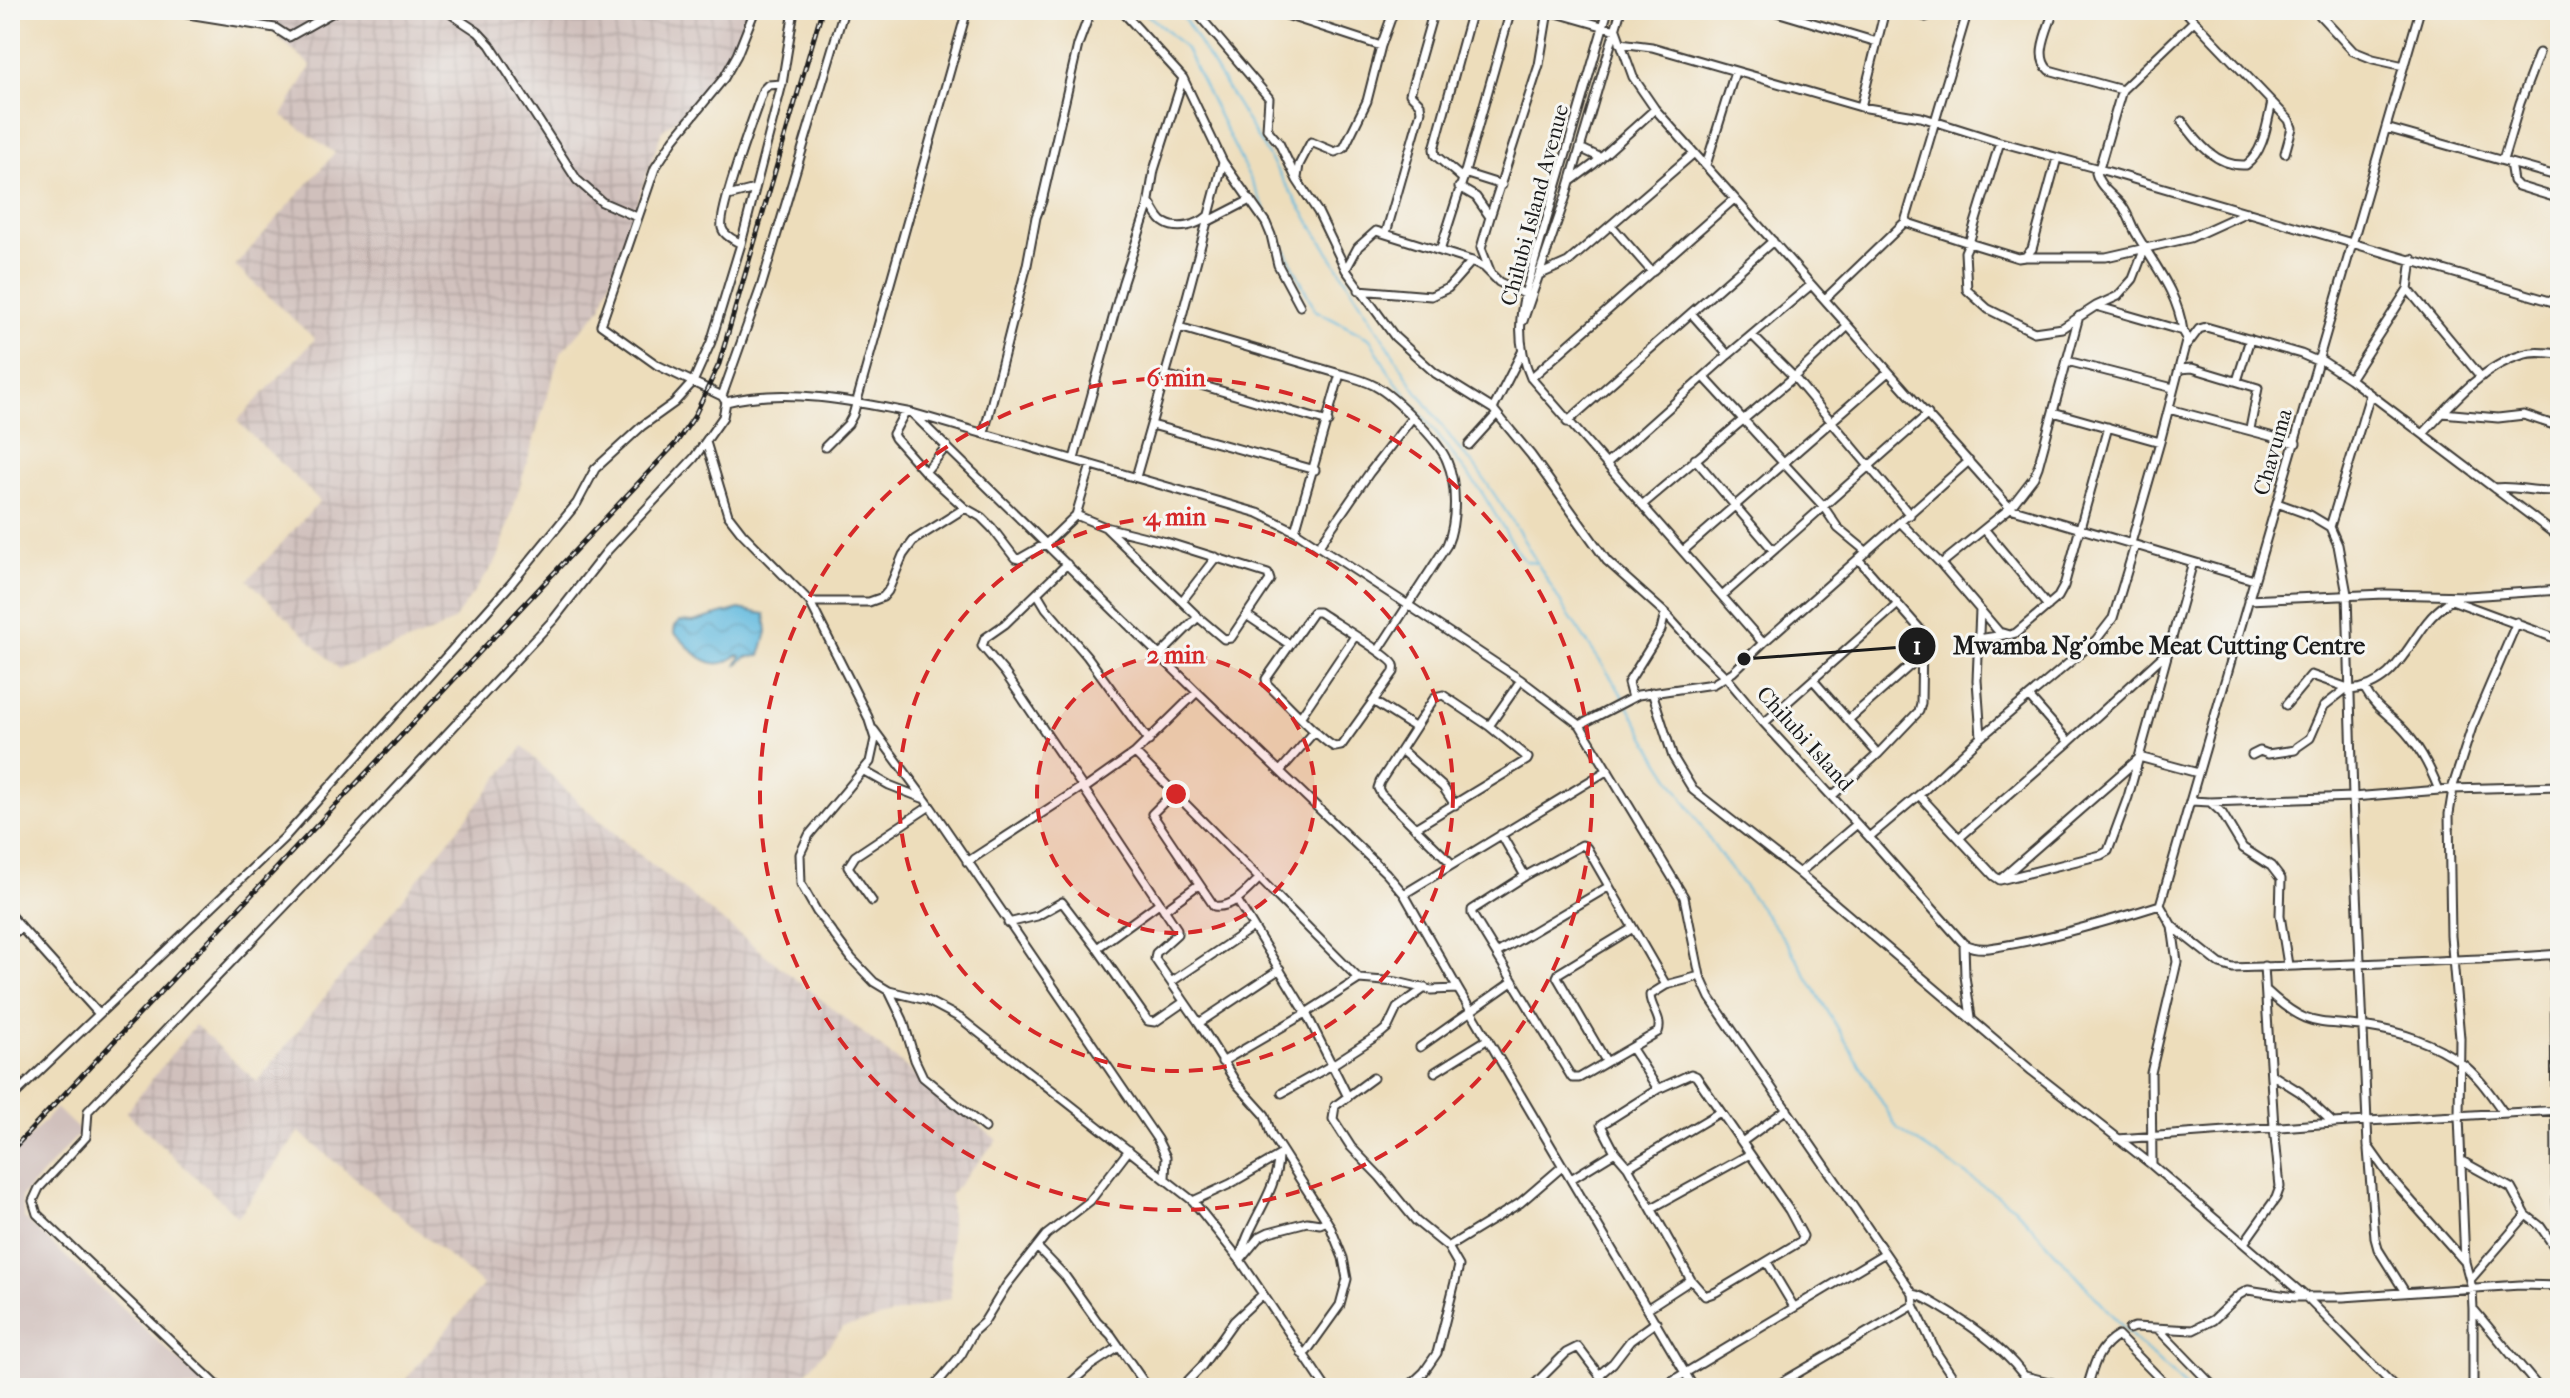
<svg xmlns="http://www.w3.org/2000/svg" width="2570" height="1398" viewBox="0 0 2570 1398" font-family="'IM FELL French Canon',serif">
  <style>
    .industrial { fill: url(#industrial-grid) }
    .railway { fill: #d0c0bc }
    .water { fill: url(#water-waves); stroke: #3e6a7d; stroke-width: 2 }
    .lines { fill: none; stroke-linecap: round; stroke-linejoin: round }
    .stream { stroke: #61b9de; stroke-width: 2 }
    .minor-casing { stroke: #3b3934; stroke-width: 11 }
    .minor { stroke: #fff; stroke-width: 7 }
    .rail-casing { stroke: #1c1c1c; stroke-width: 5 }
    .rail { stroke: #f6f6f2; stroke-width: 2; stroke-dasharray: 6; stroke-linecap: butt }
    .ring { fill: none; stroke: #d62828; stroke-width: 4; stroke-dasharray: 14 10 }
    .labels { text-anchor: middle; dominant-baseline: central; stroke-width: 6; stroke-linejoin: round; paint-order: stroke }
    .street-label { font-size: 22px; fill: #1c1c1c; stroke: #f6f6f2 }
    .centre { fill: #d62828; stroke: #f6f6f2; stroke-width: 4 }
    .ring-label { font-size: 24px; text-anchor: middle; font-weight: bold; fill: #d62828; stroke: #f6f6f2; stroke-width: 6; stroke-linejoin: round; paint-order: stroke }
    .leader { fill: none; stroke: #1c1c1c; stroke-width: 3 }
    .callout-dot { fill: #1c1c1c; stroke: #f6f6f2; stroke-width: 3 }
    .mark-label { font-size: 24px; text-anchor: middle; font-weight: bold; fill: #fff }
    .callout-label { font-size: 24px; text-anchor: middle; font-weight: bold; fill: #1c1c1c; stroke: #f6f6f2; stroke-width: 6; stroke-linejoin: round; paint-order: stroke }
  </style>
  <defs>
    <pattern id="industrial-grid" width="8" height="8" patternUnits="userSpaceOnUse" patternTransform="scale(2)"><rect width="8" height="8" fill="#d0c0bc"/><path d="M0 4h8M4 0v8" fill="none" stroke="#b2a4a1"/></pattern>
    <pattern id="water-waves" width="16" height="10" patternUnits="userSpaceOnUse" patternTransform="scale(2)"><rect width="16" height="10" fill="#61b9de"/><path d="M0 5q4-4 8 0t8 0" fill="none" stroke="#549ebe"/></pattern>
  </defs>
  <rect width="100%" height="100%" fill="#f6f6f2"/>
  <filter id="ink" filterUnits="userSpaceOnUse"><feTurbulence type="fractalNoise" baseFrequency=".0125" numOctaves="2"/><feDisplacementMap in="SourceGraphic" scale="16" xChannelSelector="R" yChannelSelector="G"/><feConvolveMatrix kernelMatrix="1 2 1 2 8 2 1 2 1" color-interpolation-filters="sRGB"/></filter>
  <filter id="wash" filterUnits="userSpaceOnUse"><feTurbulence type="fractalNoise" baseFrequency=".006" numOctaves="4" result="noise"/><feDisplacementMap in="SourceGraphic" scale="32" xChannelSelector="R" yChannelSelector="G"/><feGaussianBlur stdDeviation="1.8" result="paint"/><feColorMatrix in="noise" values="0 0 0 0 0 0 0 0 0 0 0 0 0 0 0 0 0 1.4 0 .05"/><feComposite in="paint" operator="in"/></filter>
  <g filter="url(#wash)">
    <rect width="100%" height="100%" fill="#edddbb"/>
    <!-- industrial -->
    <path class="industrial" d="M263 10H754L710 90 662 131 601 308 560 354 498 558 454 620 435 631 339 669 248 580 320 501 237 421 315 339 235 266 335 153 282 116 311 66 280 39Z
      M523 747 579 803 640 855 997 1140 951 1194V1298L843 1328 794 1388H399L483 1285 299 1132 238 1217 126 1112 195 1025 257 1082Z"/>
    <!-- railway -->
    <path class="railway" d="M56 1108 81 1132 21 1197 24 1218 209 1388H10V1159Z"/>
    <!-- water -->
    <path class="water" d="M739 609 765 614 767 632 760 656 746 657 736 665 741 656 738 655C733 657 727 663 722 663 701 667 687 643 674 633L675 626 680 621 693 622Z"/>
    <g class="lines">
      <!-- stream -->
      <path class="stream" d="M1140 10 1157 22 1186 49 1315 310 1370 339 1390 374 1481 491 1519 554 1525 561 1535 563
        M1179 10 1285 183 1414 387 1459 449 1475 466 1513 522 1562 605 1616 685 1658 759 1716 849 1787 943 1898 1129 2014 1207 2132 1337 2187 1388"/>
    </g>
  </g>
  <g filter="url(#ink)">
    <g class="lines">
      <!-- minor casing -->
      <g class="minor-casing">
        <path id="minor" d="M163 10 275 28 289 37 337 10
          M445 10 478 32 490 45 577 180 602 202 637 217
          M1121 10 1183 78 1223 162
          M1191 10 1197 13 1269 98 1267 129 1279 143 1297 180 1318 212 1346 270 1395 337 1435 373 1493 409 1531 455 1607 561 1665 613 1697 649 1726 677 1764 723 1869 837 1964 944C1972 948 1980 949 1989 948 2041 941 2109 921 2160 905
          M1271 10 1381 46
          M1546 10 1616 30 1633 77 1655 109 2010 508 2034 477 2038 467 2079 316
          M1770 10 1877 42
          M1902 10 1926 17 1931 15 1933 10
          M2054 10C2049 28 2033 56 2049 70L2122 90
          M2184 10 2289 120 2292 128 2285 153
          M2315 10 2353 51 2373 59 2404 66
          M1620 43 1652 47 1861 107 1921 117 2000 142 2099 169 2122 90 2194 21
          M1861 107 1885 10
          M2182 121C2197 142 2216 167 2246 165 2264 152 2267 123 2272 102
          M2386 128 2560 177
          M1580 148 1601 158
          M2057 158 2032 249 2025 257 2018 258 1969 243 1965 252 1967 290 1988 309 2034 332 2062 328 2096 306 2118 296 2133 279 2145 248
          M2503 160 2520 103 2539 53
          M2510 163 2513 181 2518 186 2560 199
          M1706 165 1735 72
          M1464 173 1502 185
          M1297 178 1299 165 1311 142 1335 152 1344 148 1367 101 1381 46 1394 10
          M1463 179 1435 155 1434 149 1472 10
          M1571 181 1594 164 1655 109
          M1459 187 1476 197 1490 217 1481 248 1490 271
          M728 196 755 189
          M1149 202C1154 208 1158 220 1165 223 1178 231 1198 225 1208 216
          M1490 217 1539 65 1548 11
          M1209 221 1250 200
          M1905 222 1969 243 2000 142
          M1611 225 1652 272
          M1386 233 1421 111 1420 104 1410 94 1434 10
          M741 244C735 240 724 236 722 228 718 212 755 113 763 90L768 85 782 84
          M1440 251 1463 179 1511 10
          M2025 257H2106L2190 238 2247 212
          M1346 269 1358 247 1376 231 1472 261 1484 267 1499 282 1525 294
          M1541 274 1568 262 1694 153
          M2408 289 2481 377
          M1359 290 1431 296 1448 288 1472 261
          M1825 299 1905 222 1968 10
          M2096 306 2183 331 2187 338 2160 442 2131 543
          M1691 313 1728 355
          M1523 321 1566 196 1621 10
          M1179 327 1223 162 1266 223 1271 235 1278 265 1300 306
          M2183 331C2178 294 2156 267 2137 235 2132 227 2129 216 2123 207 2114 195 2100 189 2096 173L2099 169 2560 304
          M1752 335 1794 377 1910 515
          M2187 345 2199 329 2206 327 2301 354 2317 361
          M2318 358 2350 379 2560 538
          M2067 361 2173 388
          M2179 369 2192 368 2258 388 2250 429
          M1340 374C1352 377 1364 380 1375 386 1393 395 1440 442 1447 461 1457 484 1457 522 1447 545L1378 651
          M1166 375 1328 422
          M1704 377 1823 506 1838 528 1867 552
          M1531 378 1734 199
          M2350 379 2408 289 2412 259
          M2237 381 2250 339
          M722 396 761 287 844 10
          M726 402C785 387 854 401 912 413L1258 513 1295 531 1408 605 1521 680 1580 725 1684 897 1700 976 1710 998 1913 1294 1914 1305 1772 1388
          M1493 409 1522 352
          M2169 409 2296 443
          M905 412 893 434 895 438 925 472 965 508 981 517 992 528 1015 558 1019 559 1047 543 1076 515 1091 465
          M2053 412 2160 442
          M2442 413 2498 418 2524 415 2560 427
          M914 415 1197 692 1386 873 1404 894
          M1567 422 1773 241
          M1152 425 1315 470
          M984 433 1027 265 1036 217 1042 201 1078 45 1091 10
          M2423 434C2450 405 2482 366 2522 355 2534 351 2547 353 2560 354
          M706 442 728 515 742 533 810 602 868 717 875 739 870 762 809 835 800 854 801 884 817 912 852 959 874 982 889 991 926 1000 960 1018 1193 1201 1240 1260 1326 1388
          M1469 445 1497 414
          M825 447 848 424 853 415 967 10
          M1074 459 1123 282 1148 206 1154 170 1183 78
          M1695 459 1773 550
          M1606 464 1728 355 1811 285
          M925 472 947 446
          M1136 477 1179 327 1340 374 1295 531
          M2494 488C2518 485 2537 494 2560 490
          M2277 503 2310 515 2330 527 2338 545 2347 594 2353 797 2368 1146 2390 1177 2465 1262
          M1642 505 1794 377 1848 326
          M1076 515 1105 527 1166 542 1268 574 1270 580 1231 638 1224 639 1198 617 1105 527
          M1901 523 1941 564 1999 632 2009 635 2016 633 2058 597 2064 586 2108 427
          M2330 527 2370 395
          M1985 530 2048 606
          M1319 546 1370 472 1412 418
          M1683 551 1888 372
          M1067 564 1005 624 985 638 982 646 1005 673 1084 789
          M1941 564 2010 508 2254 580
          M1037 593 1046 608 1087 656 1149 741
          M1722 596 1928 414
          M2449 599 2560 640
          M2248 600 2385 594 2468 596 2560 590
          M1182 601 1216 557
          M810 602H869L883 597 888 591 903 555 914 540 965 508
          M1980 610 1977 680 1981 737
          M1313 612H1319C1330 620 1392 657 1394 665 1395 667 1394 669 1394 672L1341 746C1339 746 1337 747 1335 747 1324 744 1279 695 1267 684L1266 679Z
          M1248 616 1289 644
          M1978 639 2004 635
          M1763 643 1969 461
          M1161 654 1198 617
          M1813 680 1878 754
          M2365 689C2374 706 2386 713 2399 725 2418 744 2429 765 2439 790
          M2350 690C2392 687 2405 650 2428 621 2434 613 2443 606 2451 600
          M1197 692 1135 753 1084 789 1177 929V934L1156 953 1155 959 1199 1023 1280 969
          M1652 692 1673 757 1693 790 1799 873 2032 1071 2152 1165
          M1632 698 1628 683 1661 630 1665 613
          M2030 698 2069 742
          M1373 701 1414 727
          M2286 705 2311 675 2348 688
          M1301 716 1355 636
          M1848 720 1922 655
          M1764 723 1898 604
          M1580 725 1638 695 1713 684 1733 672 1763 643 1531 378C1519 351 1518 322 1525 294L1608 10
          M1489 726 1521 680
          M874 730 930 806
          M1401 750 1443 787 1455 805
          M1135 753 1359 979 1306 1013 1237 900
          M2252 755 2260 751 2268 754 2295 750 2297 747 2310 738 2324 706 2347 688
          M2139 757 2198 773
          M1281 770 1315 731
          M1608 770 1404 894 1458 989 1694 1388
          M864 771 889 785 922 798
          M2452 789 2472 727 2517 622
          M2453 789 2449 814 2451 936 2460 1038 2459 1116 2465 1262 2472 1288 2473 1309V1388
          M1173 793 1152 814 1214 906C1233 909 1247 890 1260 878
          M1919 795 1994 876 2000 880 2101 855 2108 851 2128 797 2193 562
          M1832 796 1878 754 1919 711 1921 703 1922 635 1919 628 1859 560
          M2191 801 2210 802 2353 797 2452 789 2560 786
          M2210 802 2222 813 2243 848 2271 866 2281 879 2280 915 2288 965
          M1415 828 1527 760 1528 758 1489 726 1443 695 1435 697 1380 782 1378 788 1381 794 1451 863
          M1501 834 1525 876
          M1869 837 1919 795 1981 737 2096 640 2113 618 2135 545
          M1959 838 2069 742 2166 653
          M967 862 1082 787
          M1799 873 1857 824
          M2002 878 2137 760
          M872 901 848 867 855 856 930 806 1157 1139 1166 1157 1165 1178
          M1159 903 1097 948 1148 1021 1155 1022 1184 1002
          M2160 905 2420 10
          M2160 905 2172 926 2177 962 2151 1073 2152 1165 2305 1296 2396 1388
          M1164 910 1198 885
          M10 915 99 1014
          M1008 923 1037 916 1062 902 1097 948
          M2172 926 2220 964 2233 968C2342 964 2451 962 2560 954
          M10 935 22 928
          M1964 944 1965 976 1971 1017
          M1497 953 1608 887
          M2555 954 2556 1182 2560 1258
          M1359 979 1397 982 1431 990 1458 989
          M1171 982 1253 927
          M1666 985 1587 848 1582 845 1525 876 1472 910V914L1572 1078H1579L1658 1032C1663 1018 1650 1008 1650 995L1666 985 1700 976
          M889 991 903 1020 915 1060 923 1077 985 1128
          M2267 991C2309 1030 2317 1020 2368 1027 2398 1031 2435 1043 2460 1062 2478 1075 2491 1095 2504 1113
          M1199 1023 1237 1084 1265 1115 1271 1134 1330 1226 1343 1258 1347 1279 1340 1305 1307 1351 1302 1354
          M1420 1047 1512 982
          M1632 1049 1658 1089
          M1606 1061 1557 977 1559 973 1633 928
          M1222 1062 1306 1013 1348 1097
          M1435 1072 1488 1039
          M2271 1074 2300 1092 2333 1123
          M1373 1078 1335 1106 1333 1119 1351 1147 1380 1177 1416 1221 1448 1247 1459 1266 1437 1353 1424 1372 1407 1388
          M1282 1093 1332 1065 1381 1033 1388 1027 1397 1008 1425 988
          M10 1099 284 838 510 585 577 503 595 469 642 426 674 403 693 382 711 342 741 244 782 84 794 10
          M2118 1139 2333 1123 2560 1110
          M1742 1142 1787 1109
          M2368 1149 2375 1238 2378 1249 2405 1292
          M1278 1157C1277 1194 1247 1223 1240 1260L1259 1237 1269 1232 1307 1222 1320 1224 1327 1221
          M2462 1161 2511 1188 2526 1215 2540 1226 2558 1252
          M1628 1167 1720 1112
          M1571 1179 1615 1152
          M1193 1201 1230 1184 1280 1155
          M1652 1208 1750 1154 1696 1076 1691 1074 1658 1089 1601 1125 1615 1152 1628 1167 1691 1280 1705 1296 1716 1292 1801 1241 1803 1236 1789 1210 1750 1154
          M2244 1243 2276 1198 2280 1187 2274 1127 2264 966
          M1448 1247 1520 1203 1563 1166
          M1038 1248 1065 1276 1097 1321 1111 1335 1148 1388
          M1767 1262 1794 1307
          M2470 1280 2526 1215
          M1913 1294C1924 1296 1933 1303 1942 1308 1979 1330 2009 1352 2033 1388
          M1914 1305 1936 1352 1960 1388
          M1648 1308 1691 1280
          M2475 1311 2539 1388
          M2129 1329 2134 1327 2193 1330 2213 1320 2239 1295 2248 1290 2294 1297H2343L2520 1285 2560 1286
          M2159 1330 2215 1388
          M1599 1375 1613 1363 1630 1341 1656 1322
          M2025 1376 2073 1388
          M220 1388 37 1214 33 1201 39 1188 86 1137 88 1111 333 856 554 619 607 551 694 458 723 417 726 402 722 396 657 365 601 325 655 168 674 139 724 78 737 55 755 10
          M933 1388 961 1355 974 1331 984 1322 1006 1286 1046 1235 1090 1201 1129 1150
          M1065 1388 1090 1366 1119 1347
          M1181 1388 1202 1366 1234 1321 1262 1295
          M1531 1388 1566 1353 1578 1347 1609 1388
          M1660 1388 1885 1253
          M2087 1388C2094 1366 2096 1349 2118 1336L2169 1388"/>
      </g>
      <!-- minor -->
      <use href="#minor" class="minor"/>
      <!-- rail casing -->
      <g class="rail-casing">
        <path id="rail" d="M10 1152 676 443 694 417 719 364 822 10"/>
      </g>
      <!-- rail -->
      <use href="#rail" class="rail"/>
    </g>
  </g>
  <!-- distance rings -->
  <circle cx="1176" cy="794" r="139" fill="#d62828" fill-opacity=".12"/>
  <g class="ring">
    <circle cx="1176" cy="794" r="139"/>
    <circle cx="1176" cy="794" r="277"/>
    <circle cx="1176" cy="794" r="416"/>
  </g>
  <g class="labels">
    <!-- street labels -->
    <g class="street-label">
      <text transform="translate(1535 205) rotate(-75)">Chilubi Island Avenue</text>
      <text transform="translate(2273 452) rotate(-74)">Chavuma</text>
      <text transform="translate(1805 739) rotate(48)">Chilubi Island</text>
    </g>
  </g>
  <circle cx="1176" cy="794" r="12" class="centre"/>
  <g class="ring-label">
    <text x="1176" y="386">6 min</text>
    <text x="1176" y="525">4 min</text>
    <text x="1176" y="663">2 min</text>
  </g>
  <!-- callouts -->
  <path class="leader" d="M1744 659L1917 646"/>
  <g class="callout-dot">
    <circle cx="1744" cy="659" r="8"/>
    <circle cx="1917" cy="646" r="20"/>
  </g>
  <g class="mark-label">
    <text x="1917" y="654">1</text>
  </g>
  <g class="callout-label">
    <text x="2159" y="654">Mwamba Ng'ombe Meat Cutting Centre</text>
  </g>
  <!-- margin -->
  <rect width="2570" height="1398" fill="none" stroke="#f6f6f2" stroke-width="40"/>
</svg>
